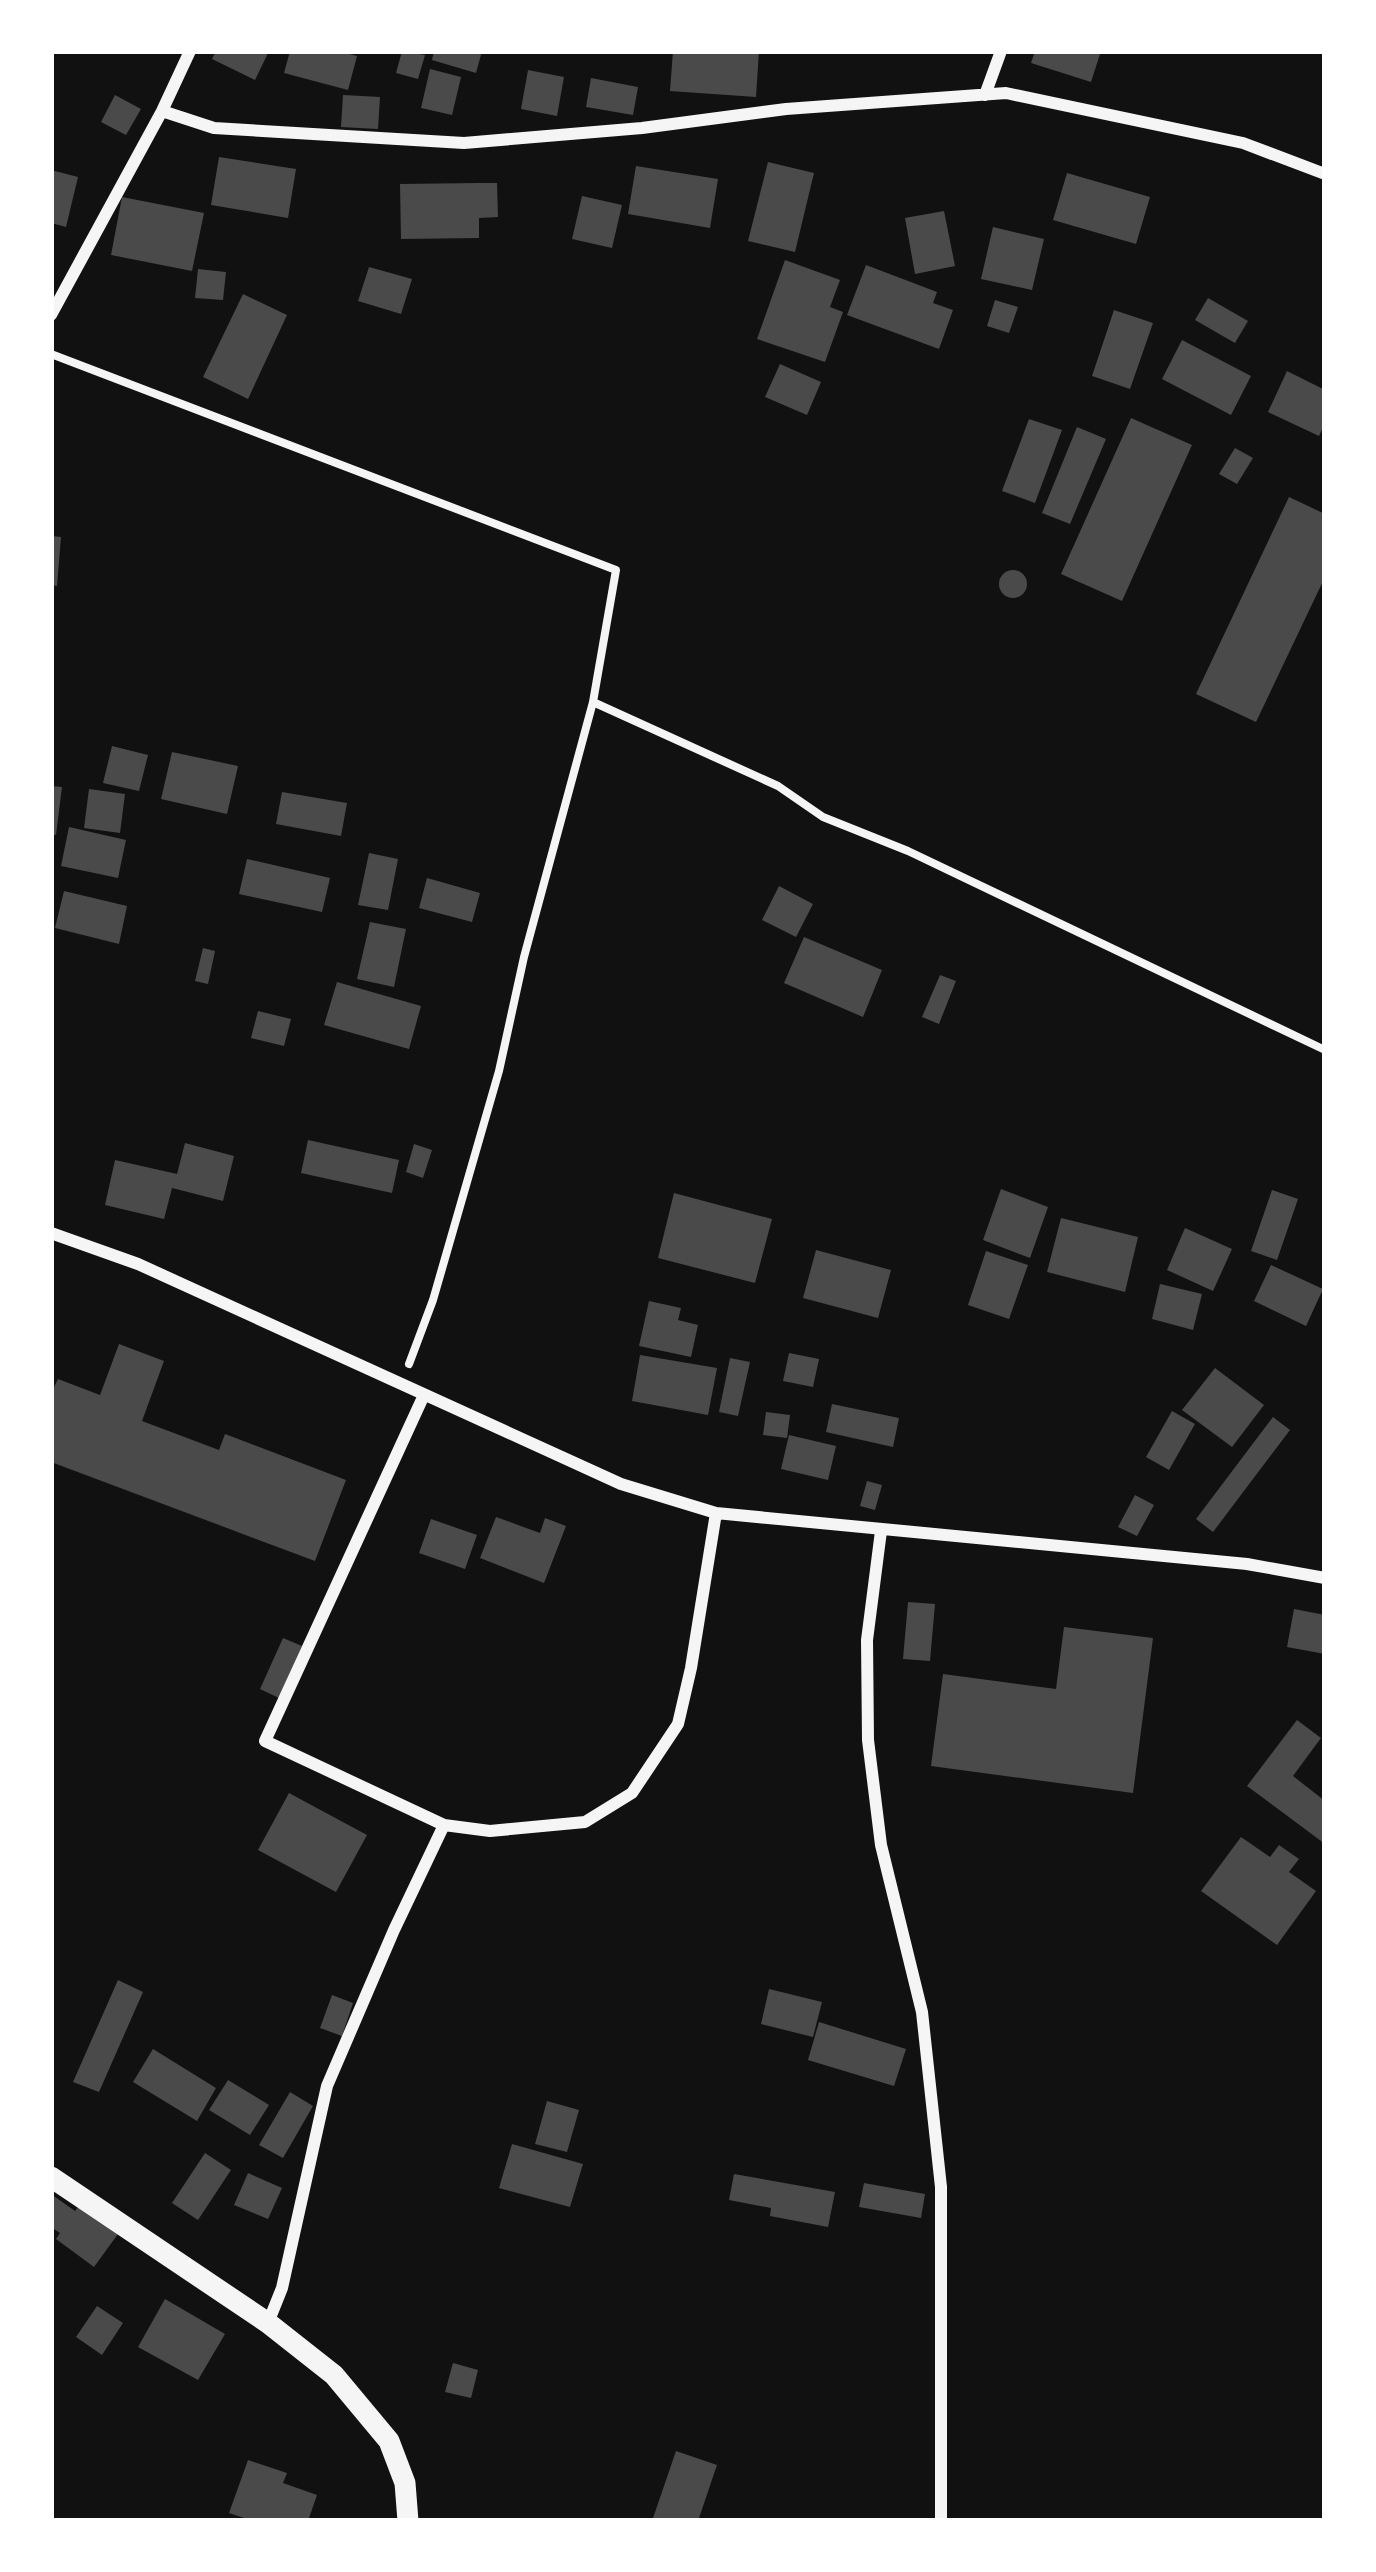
<svg xmlns="http://www.w3.org/2000/svg" width="1376" height="2572" viewBox="0 0 1376 2572" font-family="'Space Grotesk',sans-serif">
  <style>
    .building { fill: #4a4a4a }
    .lines { fill: none; stroke-linecap: round; stroke-linejoin: round }
    .path { stroke: #f5f5f5; stroke-width: 8 }
    .minor { stroke: #f5f5f5; stroke-width: 12 }
    .tertiary { stroke: #f5f5f5; stroke-width: 21 }
  </style>
  <rect width="100%" height="100%" fill="#111"/>
  <!-- building -->
  <path class="building" d="M216 51H269L255 80 212 59Z
    M290 51H337L357 56 348 90 284 73Z
    M402 51 425 55 418 79 396 73Z
    M434 51H482L476 73 432 60Z
    M673 51H759L756 97 670 91Z
    M1035 51H1101L1091 82 1031 63Z
    M430 69 461 77 452 115 421 108Z
    M528 70 564 77 557 116 521 109Z
    M591 78 638 87 633 115 586 107Z
    M115 95 141 109 126 135 101 122Z
    M343 95 380 97 378 129 341 127Z
    M219 157 296 169 288 218 211 205Z
    M768 162 814 173 795 252 748 241Z
    M636 166 718 179 710 228 628 214Z
    M51 170 78 177 66 227 51 223Z
    M1067 173 1150 197 1136 244 1053 220Z
    M478 183H497L498 217 479 218V238L401 239 400 184Z
    M582 196 622 205 612 248 572 239Z
    M122 197 204 213 192 271 111 255Z
    M944 211 955 266 915 274 905 218Z
    M993 227 1044 239 1032 290 981 279Z
    M785 260 840 280 830 307 843 312 825 362 757 339Z
    M866 265 937 292 933 303 953 310 939 349 847 315Z
    M369 267 412 279 401 314 358 301Z
    M198 269 226 272 223 300 195 298Z
    M243 294 287 315 248 399 203 377Z
    M1208 298 1248 321 1235 343 1195 320Z
    M995 300 1018 307 1009 333 987 326Z
    M1114 310 1153 323 1130 389 1092 376Z
    M1182 340 1251 376 1231 415 1162 379Z
    M780 364 821 382 807 415 765 397Z
    M1287 371 1325 390V423L1319 436 1268 412Z
    M1131 418 1192 445 1122 601 1061 574Z
    M1029 419 1062 430 1035 503 1002 491Z
    M1077 427 1106 439 1070 524 1042 513Z
    M1235 448 1253 458 1237 484 1219 474Z
    M1289 497 1325 514V577L1256 722 1196 694Z
    M51 536 61 537 57 586 51 585Z
    M999 584a14 14 0 1 1 28 0a14 14 0 1 1-28 0Z
    M112 746 148 755 139 791 103 783Z
    M172 752 238 766 227 814 161 799Z
    M51 786 62 787 56 835 51 834Z
    M89 789 125 794 120 833 84 828Z
    M282 792 347 803 341 836 276 824Z
    M69 827 126 840 118 878 61 866Z
    M369 853 398 859 388 910 358 905Z
    M247 859 330 878 322 912 239 894Z
    M427 878 480 893 472 922 419 908Z
    M779 886 813 904 796 937 762 920Z
    M64 891 127 906 119 944 55 928Z
    M370 922 406 929 394 987 357 979Z
    M804 937 882 970 863 1017 784 983Z
    M203 948 215 951 208 984 195 981Z
    M940 975 956 981 939 1024 922 1017Z
    M337 982 421 1006 409 1049 324 1025Z
    M258 1011 291 1019 284 1046 251 1038Z
    M308 1140 399 1160 392 1193 301 1173Z
    M185 1143 234 1156 223 1201 172 1188 164 1219 105 1205 115 1160 177 1174Z
    M414 1144 432 1150 423 1178 406 1172Z
    M1001 1189 1048 1207 1030 1258 983 1240Z
    M1272 1190 1298 1199 1277 1260 1251 1251Z
    M674 1193 772 1219 755 1283 658 1258Z
    M1061 1218 1138 1237 1125 1292 1047 1272Z
    M1185 1228 1232 1249 1213 1291 1167 1270Z
    M816 1250 891 1270 878 1318 803 1298Z
    M986 1251 1028 1265 1009 1319 968 1305Z
    M1271 1265 1323 1289 1306 1326 1254 1301Z
    M1160 1284 1202 1294 1193 1330 1152 1319Z
    M649 1301 681 1308 678 1320 698 1325 691 1357 639 1346Z
    M119 1344 164 1361 142 1421 219 1450 225 1434 346 1480 315 1561 51 1462V1393L58 1379 100 1395Z
    M789 1353 819 1359 813 1387 783 1381Z
    M640 1355 717 1368 708 1415 632 1401Z
    M730 1358 750 1362 738 1416 719 1412Z
    M1215 1368 1264 1405 1232 1447 1182 1410Z
    M832 1404 899 1418 893 1447 826 1432Z
    M1172 1411 1195 1424 1169 1470 1146 1457Z
    M766 1412 790 1415 787 1438 763 1435Z
    M1273 1417 1290 1430 1213 1532 1196 1519Z
    M789 1435 836 1446 828 1480 781 1469Z
    M867 1481 882 1485 875 1510 860 1506Z
    M1135 1495 1154 1505 1137 1536 1118 1527Z
    M496 1517 540 1533 545 1518 566 1526 544 1583 480 1558Z
    M431 1519 477 1535 465 1569 419 1553Z
    M908 1602 935 1604 930 1661 903 1659Z
    M1294 1609 1325 1615V1654L1287 1647Z
    M1064 1627 1153 1638 1133 1793 931 1766 943 1674 1056 1689Z
    M283 1638 302 1646 279 1698 260 1689Z
    M1297 1720 1321 1738 1293 1776 1325 1801V1844L1247 1786Z
    M289 1793 367 1835 336 1892 258 1850Z
    M1241 1837 1270 1857 1279 1845 1299 1859 1289 1872 1316 1891 1277 1945 1201 1891Z
    M118 1980 143 1992 99 2092 73 2082Z
    M769 1989 822 2002 813 2037 761 2024Z
    M332 1995 353 2003 342 2036 320 2028Z
    M819 2022 906 2049 894 2086 808 2060Z
    M153 2049 216 2088 197 2121 133 2082Z
    M228 2080 269 2105 250 2135 209 2110Z
    M290 2092 313 2106 283 2158 259 2145Z
    M547 2101 579 2110 567 2152 535 2144Z
    M512 2144 583 2164 570 2207 499 2188Z
    M205 2153 231 2170 198 2220 172 2203Z
    M248 2173 282 2188 268 2219 234 2205Z
    M734 2174 835 2192 828 2227 770 2216 771 2208 729 2200Z
    M864 2183 925 2194 921 2218 859 2207Z
    M51 2194 75 2211 79 2206 118 2234 94 2267 56 2239 60 2233 51 2227Z
    M165 2299 225 2334 198 2380 138 2347Z
    M97 2306 123 2323 102 2355 76 2337Z
    M453 2363 478 2370 471 2398 445 2392Z
    M676 2451 717 2465 698 2521H652Z
    M248 2460 287 2473 283 2483 317 2495 308 2521H253L229 2513Z"/>
  <g class="lines">
    <!-- path -->
    <path class="path" d="M51 354 616 570 593 702 524 957 499 1071 433 1300 409 1364
      M593 702 778 786 823 817 908 851 1325 1050"/>
    <!-- minor -->
    <path class="minor" d="M985 95 1001 51
      M162 111 214 128 464 143 642 128 786 109 1006 93 1243 143 1325 174
      M51 315 162 111 190 51
      M51 1233 138 1264 621 1484 716 1513 1247 1564 1325 1578
      M424 1395 265 1741 444 1825 490 1831 585 1822 632 1793 678 1724 691 1668 716 1513
      M881 1531 867 1640 868 1740 881 1845 922 2012 941 2187V2521
      M268 2323 282 2288 327 2086 394 1930 444 1825"/>
    <!-- tertiary -->
    <path class="tertiary" d="M51 2177 268 2323 334 2375 389 2441 405 2483 408 2521"/>
  </g>
  <!-- border -->
  <rect width="1376" height="2572" fill="none" stroke="#ffffff" stroke-width="108"/>
</svg>
